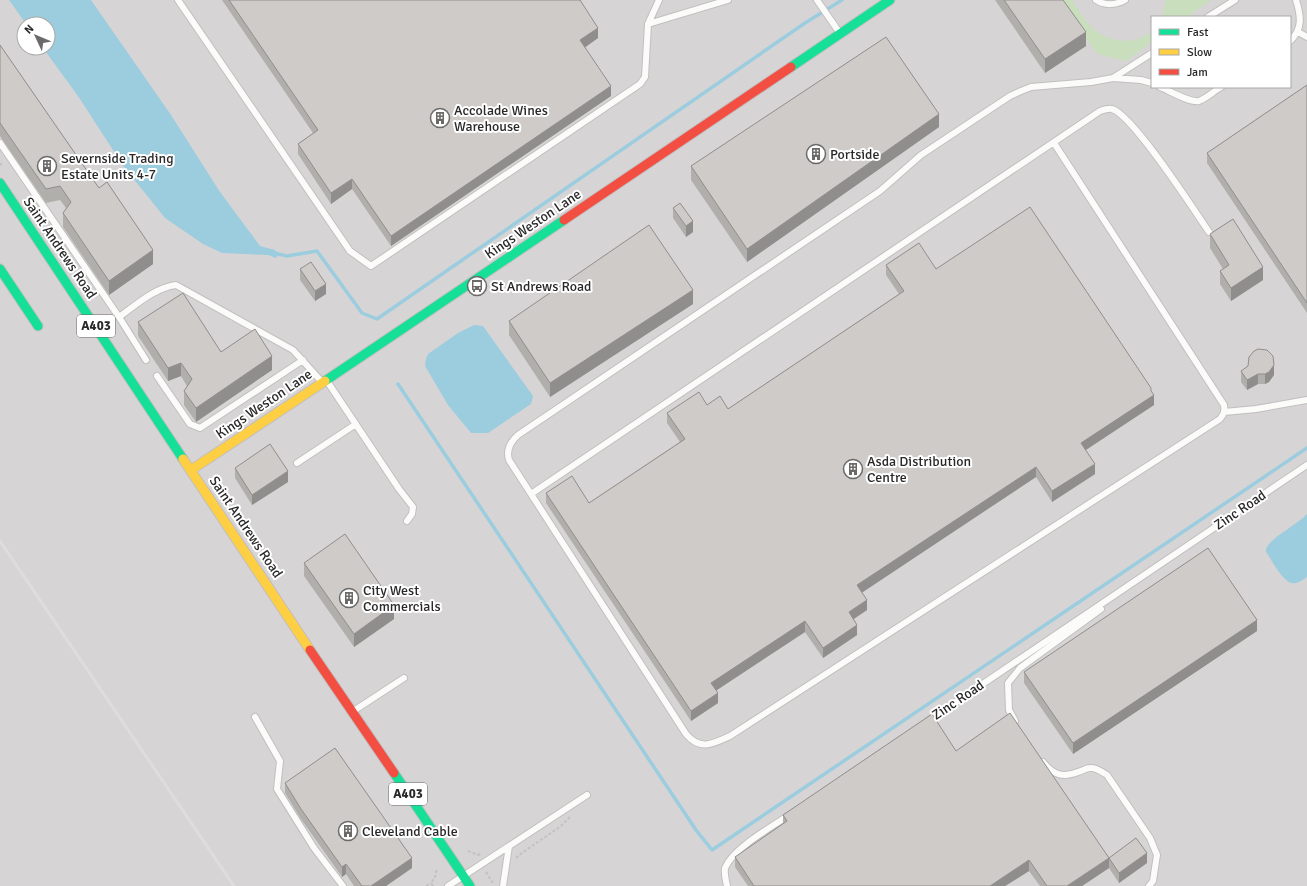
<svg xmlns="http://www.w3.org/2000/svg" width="1307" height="886" viewBox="0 0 1307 886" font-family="Signika,sans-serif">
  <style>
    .industrial { fill: #d7d4d6; fill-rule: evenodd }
    .green { fill: #c9debc }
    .water { fill: #9bcddf }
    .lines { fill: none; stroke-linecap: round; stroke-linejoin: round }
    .stream { stroke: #9bcddf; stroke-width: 3.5 }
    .lane-casing { stroke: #c1bfc0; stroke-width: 8 }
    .fast-casing { stroke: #c1bfc0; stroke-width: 11 }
    .slow-casing { stroke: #c1bfc0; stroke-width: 11 }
    .jam-casing { stroke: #c1bfc0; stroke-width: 11 }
    .path { stroke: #c3c2c2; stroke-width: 2; stroke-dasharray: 3 2; stroke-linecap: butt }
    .lane { stroke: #fbfbfa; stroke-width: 6 }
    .fast { stroke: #16e098; stroke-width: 9 }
    .slow { stroke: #ffcf43; stroke-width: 9 }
    .jam { stroke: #f24e42; stroke-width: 9 }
    .rail { stroke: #ddddde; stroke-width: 3 }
    .wall { fill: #b1afac }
    .shaded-wall { fill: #908e8c }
    .building { fill: #cecbc8; stroke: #908e8c }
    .labels { text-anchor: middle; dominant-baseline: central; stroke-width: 4; stroke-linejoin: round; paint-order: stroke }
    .shield { fill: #fff; stroke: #696969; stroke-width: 1 }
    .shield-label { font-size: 13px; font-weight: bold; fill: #292929 }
    .poi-label { font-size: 14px; fill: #292929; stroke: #fff; text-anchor: start }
    .street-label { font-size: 14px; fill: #292929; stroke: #fff }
  </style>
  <rect width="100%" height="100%" fill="#e6e3df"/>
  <!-- industrial -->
  <path class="industrial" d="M0 0H1307V886H0ZM1152 17H1290V87H1152ZM24 24H48V48H24Z"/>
  <!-- green -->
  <path class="green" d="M1060 0H1072C1079 10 1085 22 1095 30 1111 43 1136 45 1152 31V42L1126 61 1097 54Z
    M1166 0H1211L1187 17H1162Z"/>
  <!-- water -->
  <path class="water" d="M9 0H91L171 115 220 192 260 246 275 250 278 255 276 258 268 255 222 253 203 244 165 218 124 167 78 96 43 48H48V24H26Z
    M474 325 483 326 533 396 531 404 488 433H471L448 405 425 366 426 359 428 354 458 333Z
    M1307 514V577C1304 579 1300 582 1296 583 1284 586 1272 560 1266 552V549C1271 537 1297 525 1307 514Z"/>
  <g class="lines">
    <!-- stream -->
    <path class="stream" d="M274 253 287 256 317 251 362 313 377 319 805 23 842 0
      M398 384 696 830 712 850 1307 448"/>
    <!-- lane casing -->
    <g class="lane-casing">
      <path id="lane" d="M178 0 350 251 371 266 640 84 645 77 648 24 728 0
        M817 0 839 32
        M1096 0C1105 6 1116 5 1125 0
        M1208 17 1235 0
        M648 24 659 0
        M1298 32 1307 37
        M1290 41C1303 29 1301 16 1296 0
        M1113 78 1152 53
        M1160 87C1170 91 1190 103 1199 101 1207 98 1214 91 1221 87
        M0 143 119 317 146 360
        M1054 143 1224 405C1225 411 1224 414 1220 419L730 736C713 744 700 751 686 734L509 460C506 450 510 442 518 435L880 191 921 155 1010 96 1021 91 1031 87 1091 82 1113 78 1141 80 1152 83
        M119 317C136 305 154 288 176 285L293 350 321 381
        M157 376 190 424 200 428 303 360
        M327 381 399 489 413 507 412 514 407 521
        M1224 412 1256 409 1307 400
        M297 463 356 424
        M531 494 1100 111C1103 110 1109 108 1112 109 1133 115 1194 210 1209 232
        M355 710 404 678
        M255 717 280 761 277 789 314 848 343 886
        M928 721 1307 465
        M1015 721 1009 710 1008 683 1020 668 1101 609
        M1043 762C1053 775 1063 778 1078 772 1082 771 1086 768 1090 768 1096 767 1102 772 1107 775L1150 838 1157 855 1153 881 1149 886
        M448 886 587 795
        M503 886 509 846
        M727 886C726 881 724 873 725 868 733 848 772 827 789 815"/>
    </g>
    <!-- fast casing -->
    <g class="fast-casing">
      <path id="fast" d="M791 67 890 0
        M0 183 183 459
        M0 269 38 326
        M325 381 564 220
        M394 773 470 886"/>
    </g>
    <!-- slow casing -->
    <g class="slow-casing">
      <path id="slow" d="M183 459 310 650
        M191 470 325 381"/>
    </g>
    <!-- jam casing -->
    <g class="jam-casing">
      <path id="jam" d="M564 220 791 67
        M310 650 394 773"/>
    </g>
    <!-- path -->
    <path class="path" d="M0 163 3 167
      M468 851 478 855 480 854
      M516 858 519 855 561 826 571 816
      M486 872 494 885
      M426 886 431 883
      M433 886 431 883 435 877 437 868"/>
    <!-- lane -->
    <use href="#lane" class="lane"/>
    <!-- fast -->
    <use href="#fast" class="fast"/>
    <!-- slow -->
    <use href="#slow" class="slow"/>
    <!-- jam -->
    <use href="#jam" class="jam"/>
    <!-- rail -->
    <path class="rail" d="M0 541 234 886"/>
  </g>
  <!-- wall -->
  <path class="wall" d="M222 0H580L598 38 585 47 611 96 391 246 352 189 331 204 298 154V144L313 133Z
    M995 0H1063L1086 46 1045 73Z
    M0 45 99 188 153 264 109 295 63 227V213L66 208 60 200 46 203 0 136Z
    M1307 85V313L1207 163V153Z
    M939 127 747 262 691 180V166Z
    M673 208 693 232 686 237 673 218Z
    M1210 234 1263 280 1231 301 1220 284V271L1223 269 1210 248Z
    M886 265 936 269 1151 391 1154 405 1086 450 1095 474 1052 502 1036 477 862 592 867 610 854 619 857 635 823 658 805 632 716 690 718 703 691 721 546 503V493L589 503 680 442 667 423V413L707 405 728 409 899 294 886 275Z
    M300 269 326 294 315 301 300 280Z
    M693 304 550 397 509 335V321Z
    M138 322 221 352 272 370 196 422 184 405V391L187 386 181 376 168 381 138 336Z
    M1248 366 1274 375 1269 382 1265 384H1258L1247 390 1241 382V371Z
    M235 468 288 482 252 505 235 478Z
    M304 563 394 619 354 647 304 576Z
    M1257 631 1073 754 1024 683V672Z
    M285 783 412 868 386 886H354L346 874 342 877 301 819 285 793Z
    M783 815 1109 858 1147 863 1119 883 1109 868 1082 886H1040L1029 871 1005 886H748L735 867V857L783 824Z"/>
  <!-- shaded-wall -->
  <path class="shaded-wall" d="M598 28V38L580 51V40Z
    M1086 32V46L1045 73V59Z
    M611 86V96L391 246V236Z
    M939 114V127L747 262V249Z
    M352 179V189L331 204V193Z
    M693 221V232L686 237V226Z
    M153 250V264L109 295V281Z
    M1263 267V280L1231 301V288Z
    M326 284V294L315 301V291Z
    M693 290V304L550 397V383Z
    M272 356V370L196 422V408Z
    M181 363V376L168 381V368Z
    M1274 365V375L1269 382 1265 384V374Z
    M1258 374V384L1247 390V380Z
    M1151 388V397L1154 395V405L1081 453V443Z
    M1095 464V474L1052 502V491Z
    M1036 467V477L857 596V585Z
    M288 471V482L252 505V495Z
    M867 600V610L849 622V612Z
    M394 605V619L354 647V634Z
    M1257 620V631L1073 754V743Z
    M805 621V632L711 694V683Z
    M857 625V635L823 658V648Z
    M718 693V703L691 721V711Z
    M1147 853V863L1119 883V873Z
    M412 858V868L386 886H371Z
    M1109 858V868L1082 886H1067Z
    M1029 860V871L1005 886H990Z
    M346 864V874L342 877V867Z"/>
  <!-- building -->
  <path class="building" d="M229 0H580L598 28 580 40 611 86 391 236 352 179 331 193 298 144 318 130Z
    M1004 0H1063L1086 32 1045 59Z
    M886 37 939 114 747 249 691 166Z
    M0 45 99 188 107 182 153 250 109 281 63 213 71 202 60 186 46 189 0 123Z
    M1307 85V303L1207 153Z
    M680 203 693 221 686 226 673 208Z
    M1030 207 1151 388V391L1154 395 1081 443 1095 464 1052 491 1036 467 857 585 867 600 849 612 857 625 823 648 805 621 711 683 718 693 691 711 546 493 572 476 589 503 685 439 667 413 699 392 707 405 720 396 728 409 904 291 886 265 919 243 936 269Z
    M1233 219 1263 267 1231 288 1220 271 1229 265 1210 234Z
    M649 225 693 290 550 383 509 321Z
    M311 262 326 284 315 291 300 269Z
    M183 293 221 352 255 329 272 356 196 408 184 391 192 379 181 363 168 368 138 322Z
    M1258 349 1267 350 1273 356 1274 365 1269 372 1265 374H1258L1247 380 1241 371 1248 366 1249 357 1254 351Z
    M270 444 288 471 252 495 235 468Z
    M345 534 394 605 354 634 304 563Z
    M1208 548 1257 620 1073 743 1024 672Z
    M1010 713 1109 858 1136 838 1147 853 1119 873 1109 858 1067 886H1047L1029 860 990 886H754L735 857 787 821 783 815 932 714 956 751Z
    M335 748 412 858 371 886H362L346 864 342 867 301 809 285 783Z"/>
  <!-- icons -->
  <defs>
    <g id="building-ring" transform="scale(1)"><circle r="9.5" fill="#fff" stroke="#6b6a69" stroke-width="1.5"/><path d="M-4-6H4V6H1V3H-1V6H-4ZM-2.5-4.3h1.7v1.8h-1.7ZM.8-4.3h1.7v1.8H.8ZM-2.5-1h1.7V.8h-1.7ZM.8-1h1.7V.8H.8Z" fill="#6b6a69"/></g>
    <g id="bus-ring" transform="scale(1)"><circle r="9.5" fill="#fff" stroke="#6b6a69" stroke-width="1.5"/><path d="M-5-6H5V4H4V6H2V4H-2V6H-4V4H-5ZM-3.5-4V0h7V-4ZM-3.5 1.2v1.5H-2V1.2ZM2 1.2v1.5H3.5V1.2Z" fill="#6b6a69"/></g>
  </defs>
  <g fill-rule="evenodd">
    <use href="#building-ring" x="440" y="118"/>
    <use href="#building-ring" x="816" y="154"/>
    <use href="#building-ring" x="47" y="166"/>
    <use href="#bus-ring" x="477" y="286"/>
    <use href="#building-ring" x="853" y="469"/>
    <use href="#building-ring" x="349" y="598"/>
    <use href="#building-ring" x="348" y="831"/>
  </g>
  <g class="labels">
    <!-- shield labels -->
    <g class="shield">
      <rect x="77" y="315" width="38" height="22" rx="3"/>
      <rect x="389" y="783" width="38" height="22" rx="3"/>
    </g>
    <g class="shield-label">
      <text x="96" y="326">A403</text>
      <text x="408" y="794">A403</text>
    </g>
    <!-- poi labels -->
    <g class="poi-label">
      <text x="454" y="110">Accolade Wines<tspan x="454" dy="16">Warehouse</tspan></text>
      <text x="830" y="154">Portside</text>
      <text x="61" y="158">Severnside Trading<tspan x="61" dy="16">Estate Units 4-7</tspan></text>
      <text x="491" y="286">St Andrews Road</text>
      <text x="867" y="461">Asda Distribution<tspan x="867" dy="16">Centre</tspan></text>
      <text x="363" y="590">City West<tspan x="363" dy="16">Commercials</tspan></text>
      <text x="362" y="831">Cleveland Cable</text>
    </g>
    <!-- street labels -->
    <g class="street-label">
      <text transform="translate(533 224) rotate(-34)">Kings Weston Lane</text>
      <text transform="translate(60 248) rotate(56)">Saint Andrews Road</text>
      <text transform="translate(264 404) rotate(-34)">Kings Weston Lane</text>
      <text transform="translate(1240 510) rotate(-34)">Zinc Road</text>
      <text transform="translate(246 527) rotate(56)">Saint Andrews Road</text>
      <text transform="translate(958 700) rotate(-34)">Zinc Road</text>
    </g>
  </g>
  <!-- legend -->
  <rect x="1151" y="16" width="140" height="72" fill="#ffffff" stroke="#a9a9a9"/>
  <rect x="1159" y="29" width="20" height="6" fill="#16e098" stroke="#a9a9a9"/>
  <text x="1187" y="36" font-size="12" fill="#292929">Fast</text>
  <rect x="1159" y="49" width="20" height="6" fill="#ffcf43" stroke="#a9a9a9"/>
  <text x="1187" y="56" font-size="12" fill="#292929">Slow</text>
  <rect x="1159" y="69" width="20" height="6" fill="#f24e42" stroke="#a9a9a9"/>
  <text x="1187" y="76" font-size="12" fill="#292929">Jam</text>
  <!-- north arrow -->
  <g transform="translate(36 36) rotate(314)"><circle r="19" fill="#ffffff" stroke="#a9a9a9"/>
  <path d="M0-3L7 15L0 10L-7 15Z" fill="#6b6a69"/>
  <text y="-6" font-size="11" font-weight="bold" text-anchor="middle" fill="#292929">N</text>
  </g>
</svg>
